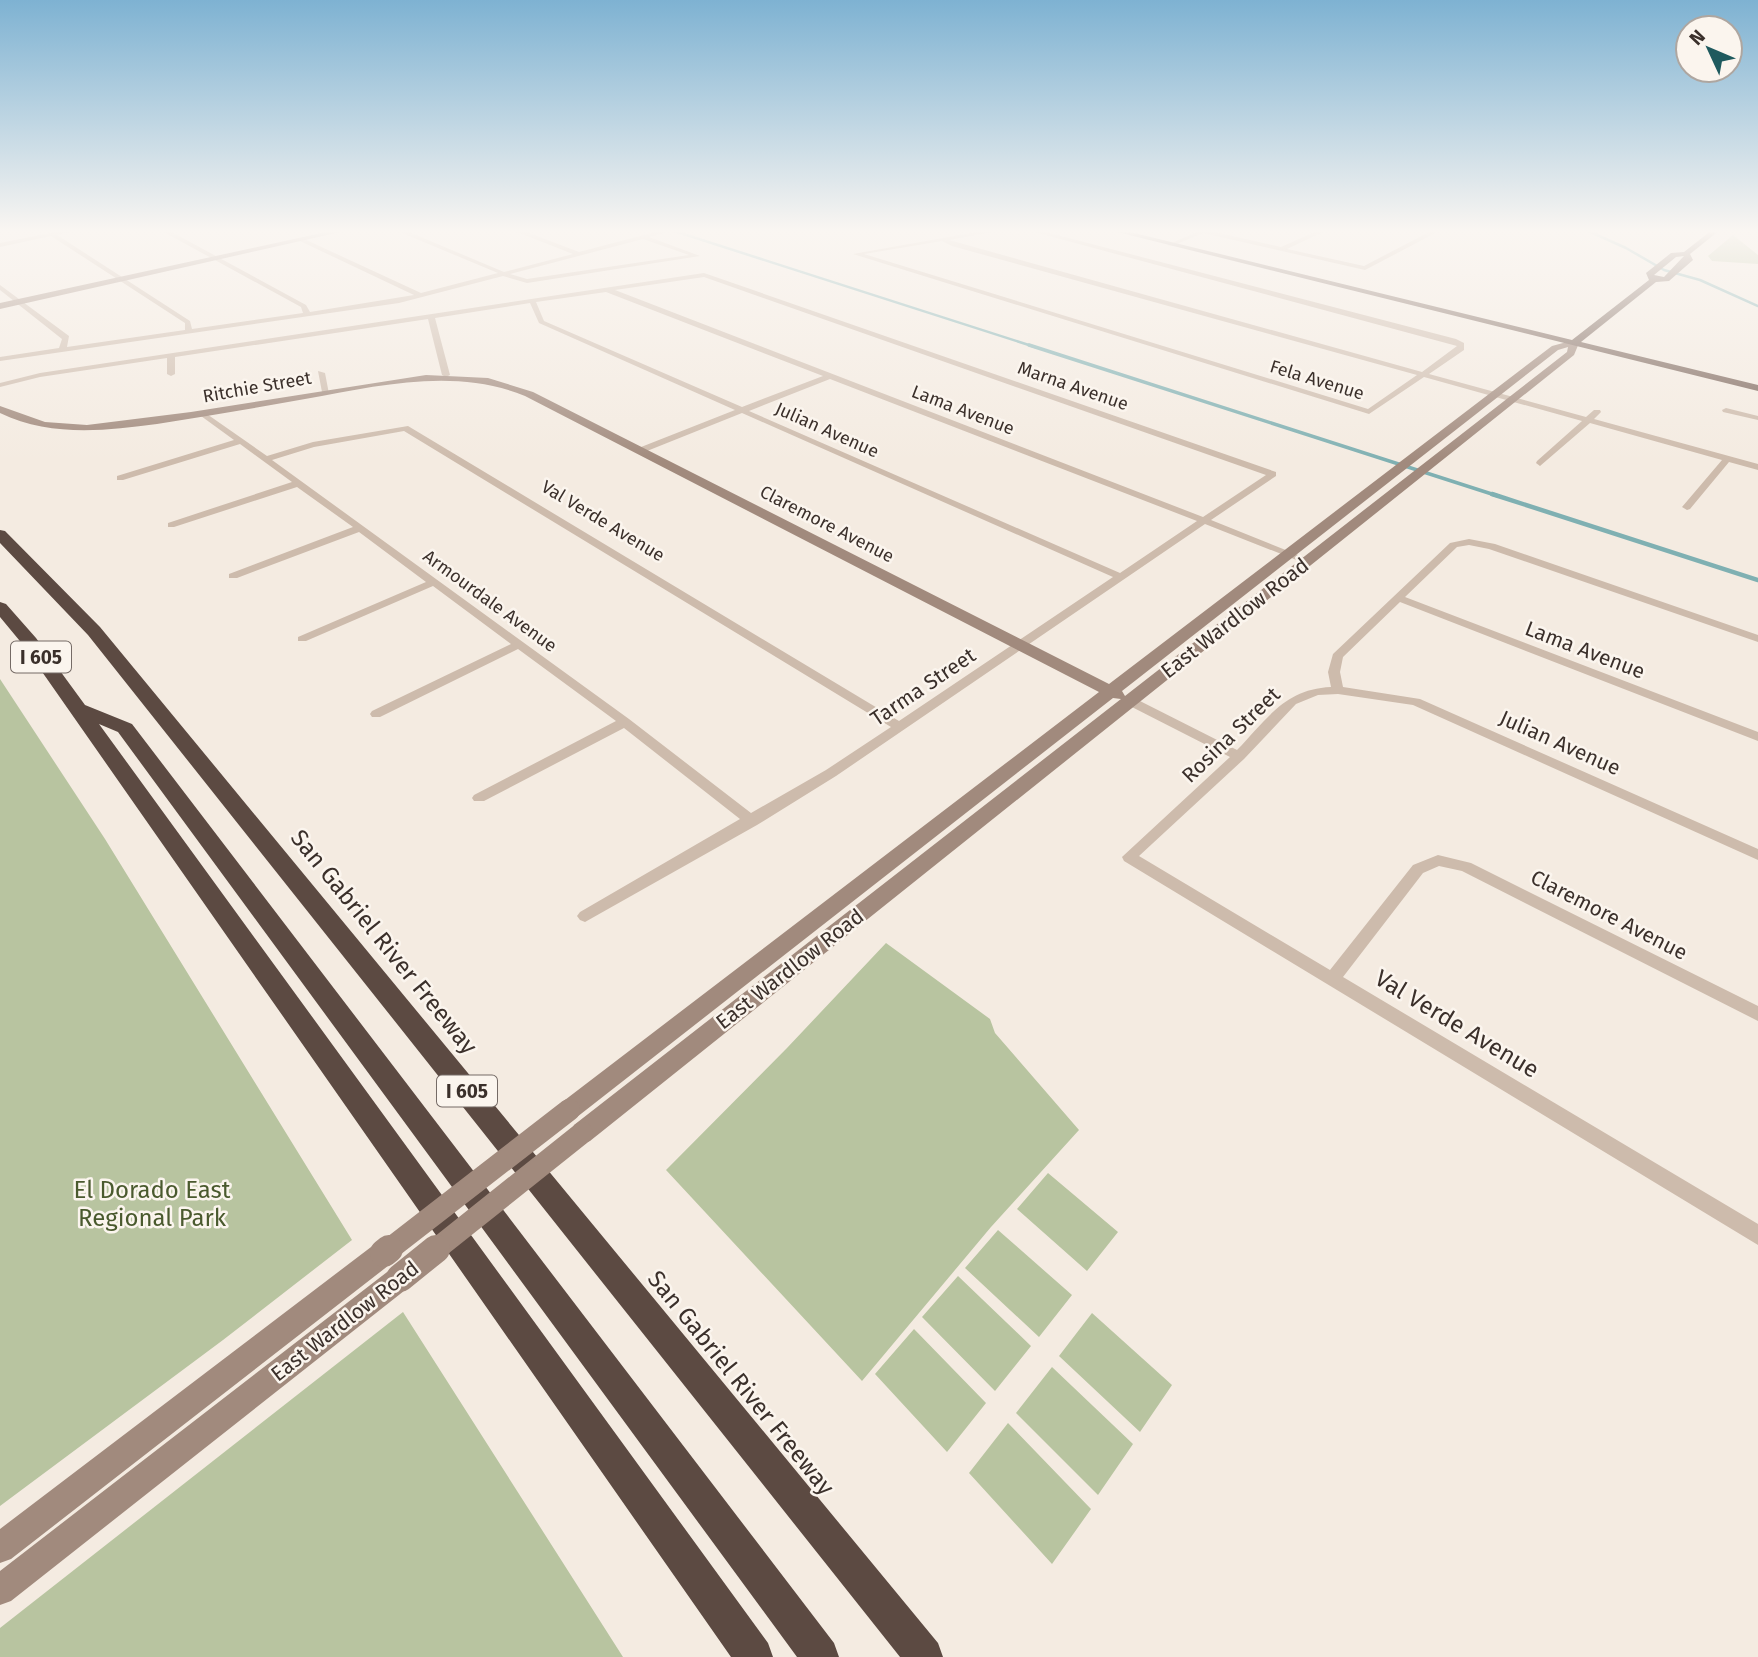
<svg xmlns="http://www.w3.org/2000/svg" width="1758" height="1657" viewBox="0 0 1758 1657" font-family="'Fira Sans',sans-serif">
  <style>
    .green { fill: #b8c4a0 }
    .lines { fill: none; stroke-linecap: round; stroke-linejoin: round }
    .stream-far2 { stroke: #7fb0b2; stroke-width: 2.5 }
    .stream-far1 { stroke: #7fb0b2; stroke-width: 3.5 }
    .stream { stroke: #7fb0b2; stroke-width: 4.5 }
    .street { fill: #cdbbac; fill-rule: evenodd }
    .secondary { fill: #a18a7d; fill-rule: evenodd }
    .primary { fill: #7d675c; fill-rule: evenodd }
    .highway { fill: #5c4a42; fill-rule: evenodd }
    .secondary-bridge-far1 { stroke: #a18a7d; stroke-width: 22 }
    .secondary-bridge { stroke: #a18a7d; stroke-width: 28 }
    .labels { text-anchor: middle; dominant-baseline: central; stroke-width: 5; stroke-linejoin: round; paint-order: stroke }
    .far-street-label { font-size: 18px; fill: #3b302b; stroke: #fbf5ee }
    .shield { fill: #fbf5ee; stroke: #756b66; stroke-width: 2 }
    .shield-label { font-size: 19px; font-weight: bold; fill: #3b302b }
    .street-label { font-size: 21px; fill: #3b302b; stroke: #fbf5ee }
    .near-street-label { font-size: 24px; fill: #3b302b; stroke: #fbf5ee }
    .near-park-label { font-size: 24px; fill: #4a5a2e; stroke: #fbf5ee }
  </style>
  <rect width="100%" height="100%" fill="#f4ebe1"/>
  <!-- green -->
  <path class="green" d="M1733 235 1758 255V264L1712 261 1708 256Z
    M0 679 105 839 352 1240 223 1340 0 1506Z
    M886 943 990 1019 995 1033 1079 1130 991 1227 862 1381 666 1170 787 1048Z
    M1048 1173 1118 1232 1087 1271 1017 1209Z
    M998 1230 1072 1295 1039 1337 965 1268Z
    M958 1276 1031 1346 995 1391 922 1317Z
    M403 1312 623 1657H0V1628Z
    M1092 1313 1172 1385 1140 1432 1059 1356Z
    M914 1329 986 1403 947 1452 875 1374Z
    M1052 1367 1133 1444 1098 1495 1016 1413Z
    M1008 1423 1091 1509 1052 1564 969 1473Z"/>
  <g class="lines">
    <!-- stream-far2 -->
    <path class="stream-far2" d="M671 230 1035 347
      M1586 230 1626 248 1664 270 1700 280 1758 306"/>
    <!-- stream-far1 -->
    <path class="stream-far1" d="M1029 345 1498 496"/>
    <!-- stream -->
    <path class="stream" d="M1492 494 1758 580"/>
    <!-- street -->
    <path class="street" d="M65 230H78L57 235 190 321 192 329 303 313 301 307 160 230H168L306 305 310 312 414 295 300 241 302 238 421 293 498 273 395 230H404L504 272 573 254 512 230H521L579 252 663 230H674L649 237 700 256 527 283 503 276 399 303 0 361V357L59 348 62 339 0 290V285L69 336 67 347 185 330V323L51 236 0 247V243ZM643 239 689 255 527 279 510 274Z
      M988 230H1003L949 240 1422 372 1457 346 1027 230H1038L1456 339 1464 343V350L1429 374 1586 417 1594 410H1600L1601 412 1594 419 1758 464V470L1729 462 1690 509 1687 510 1682 507 1722 460 1590 423 1540 466 1536 463 1537 461 1582 421 1424 377 1369 414 853 254ZM942 241 952 246 1417 375 1368 409 864 254Z
      M1192 230H1206L1281 247 1319 230H1327L1287 249 1364 266 1433 230H1441L1365 270 1203 233 1172 246 1167 245 1197 232Z
      M704 273 1276 472V476L1211 520 1313 561 1312 563H1304L1205 524 836 776 757 825 585 922 580 920 577 916 580 912 740 819 624 728 484 801H474L472 798 474 795 616 721 518 649 380 717H372L370 714 372 711 511 644 433 586 306 641H298V637L426 582 359 532 237 578H229V574L353 527 297 487 174 527H168V523L292 482 240 444 123 480H117V476L234 440 201 416 200 414 204 412 267 456 313 442 408 426 899 721 1113 577 742 413 642 453H636V449L735 410 539 323 530 303 435 318 450 375 446 377 442 375 428 319 175 357V374L171 376 167 374V358L40 377 0 387V383L40 373ZM704 277 1266 475 1203 517 615 290ZM606 292 823 376 742 407 544 321 536 302ZM830 379 1197 521 1120 573 749 411ZM404 431 891 727 826 770 751 813 629 719 272 460 314 447Z
      M318 371 325 373 329 394 322 392Z
      M1726 408 1758 416V420L1723 412 1722 410Z
      M1469 539 1495 544 1758 635V642L1489 549 1469 545 1457 547 1405 597 1758 732V741L1400 602 1343 657 1340 672 1343 687 1420 699 1758 849V860L1413 705 1338 694 1318 695 1296 704 1244 759 1139 856 1330 970 1413 865 1438 855 1471 863 1758 1006V1021L1462 871 1439 866 1423 873 1343 977 1758 1224V1245L1124 861 1122 857 1230 757 1126 704 1124 701 1126 698H1134L1237 750C1267 719 1285 689 1331 687L1328 672 1333 654 1450 543Z"/>
    <!-- secondary -->
    <path class="secondary" d="M335 230H349L0 309V303Z
      M1574 340 1579 343 1574 355 590 1141 582 1144 574 1141 571 1133 574 1125 1121 699 1113 698 577 1117 569 1120 561 1117 558 1110 561 1103 1099 692 525 396C454 367 378 386 305 399 256 408 207 416 157 424 104 431 50 437 0 413V406L45 422 87 425 191 412 426 375 488 378 533 392 1109 684 1552 346ZM1568 347 1567 352 1125 696 1122 691 1558 350Z
      M384 1241 393 1244 396 1253 393 1262 11 1559 0 1563V1529L375 1244Z
      M400 1265 409 1269 413 1278 409 1287 11 1601 0 1605V1571L391 1269Z"/>
    <!-- primary -->
    <path class="primary" d="M1109 230H1122L1572 340 1649 280 1646 273 1671 253 1684 252 1712 230H1720L1690 254 1693 260 1669 281 1656 282 1581 342 1758 385V391ZM1684 256 1664 277 1654 275 1676 257Z"/>
    <!-- highway -->
    <path class="highway" d="M0 530 5 531 100 627 938 1643 943 1657H900L88 635 0 543Z
      M0 602 6 604 36 638 85 705 132 724 834 1643 839 1657H797L118 732 99 724 768 1643 773 1657H731L24 646 0 617Z"/>
    <!-- secondary-bridge-far1 -->
    <path class="secondary-bridge-far1" d="M387 1251 569 1110
      M434 1251 582 1133"/>
    <!-- secondary-bridge -->
    <path class="secondary-bridge" d="M384 1253 389 1249
      M400 1278 436 1249"/>
  </g>
  <!-- sky -->
  <linearGradient id="sky" x2="0" y2="1"><stop stop-color="#7eb2d2"/><stop offset="0.5" stop-color="#faf6f2"/><stop offset="1" stop-color="#faf6f2" stop-opacity="0"/></linearGradient>
  <rect width="1758" height="462" fill="url(#sky)"/>
  <g class="labels">
    <!-- far-street labels -->
    <g class="far-street-label">
      <text transform="translate(1317 380) rotate(17)">Fela Avenue</text>
      <text transform="translate(1073 386) rotate(19)">Marna Avenue</text>
      <text transform="translate(257 387) rotate(-10)">Ritchie Street</text>
      <text transform="translate(963 410) rotate(21)">Lama Avenue</text>
      <text transform="translate(827 430) rotate(24)">Julian Avenue</text>
      <text transform="translate(603 521) rotate(31)">Val Verde Avenue</text>
      <text transform="translate(827 524) rotate(27)">Claremore Avenue</text>
      <text transform="translate(490 601) rotate(36)">Armourdale Avenue</text>
    </g>
    <!-- shield labels -->
    <g class="shield">
      <rect x="11" y="641.5" width="60" height="31" rx="5"/>
      <rect x="437" y="1075.5" width="60" height="31" rx="5"/>
    </g>
    <g class="shield-label">
      <text x="41" y="657">I 605</text>
      <text x="467" y="1091">I 605</text>
    </g>
    <!-- street labels -->
    <g class="street-label">
      <text transform="translate(1235 618) rotate(-38)">East Wardlow Road</text>
      <text transform="translate(1585 650) rotate(21)">Lama Avenue</text>
      <text transform="translate(923 687) rotate(-34)">Tarma Street</text>
      <text transform="translate(1231 735) rotate(-44)">Rosina Street</text>
      <text transform="translate(1560 743) rotate(24)">Julian Avenue</text>
      <text transform="translate(1609 915) rotate(27)">Claremore Avenue</text>
      <text transform="translate(790 969) rotate(-38)">East Wardlow Road</text>
      <text transform="translate(345 1321) rotate(-38)">East Wardlow Road</text>
    </g>
    <!-- near-street labels -->
    <g class="near-street-label">
      <text transform="translate(384 942) rotate(51)">San Gabriel River Freeway</text>
      <text transform="translate(1457 1024) rotate(31)">Val Verde Avenue</text>
      <text transform="translate(741 1383) rotate(51)">San Gabriel River Freeway</text>
    </g>
    <!-- near-park labels -->
    <g class="near-park-label">
      <text x="152" y="1190">El Dorado East<tspan x="152" dy="28">Regional Park</tspan></text>
    </g>
  </g>
  <!-- north arrow -->
  <g transform="translate(1709 49) rotate(314)"><circle r="33" fill="#fbf5ee" stroke="#aea6a0" stroke-width="2"/>
  <path d="M0-5L12 26L0 18L-12 26Z" fill="#1f5a5e"/>
  <text y="-10" font-size="19" font-weight="bold" text-anchor="middle" fill="#3b302b">N</text>
  </g>
</svg>
